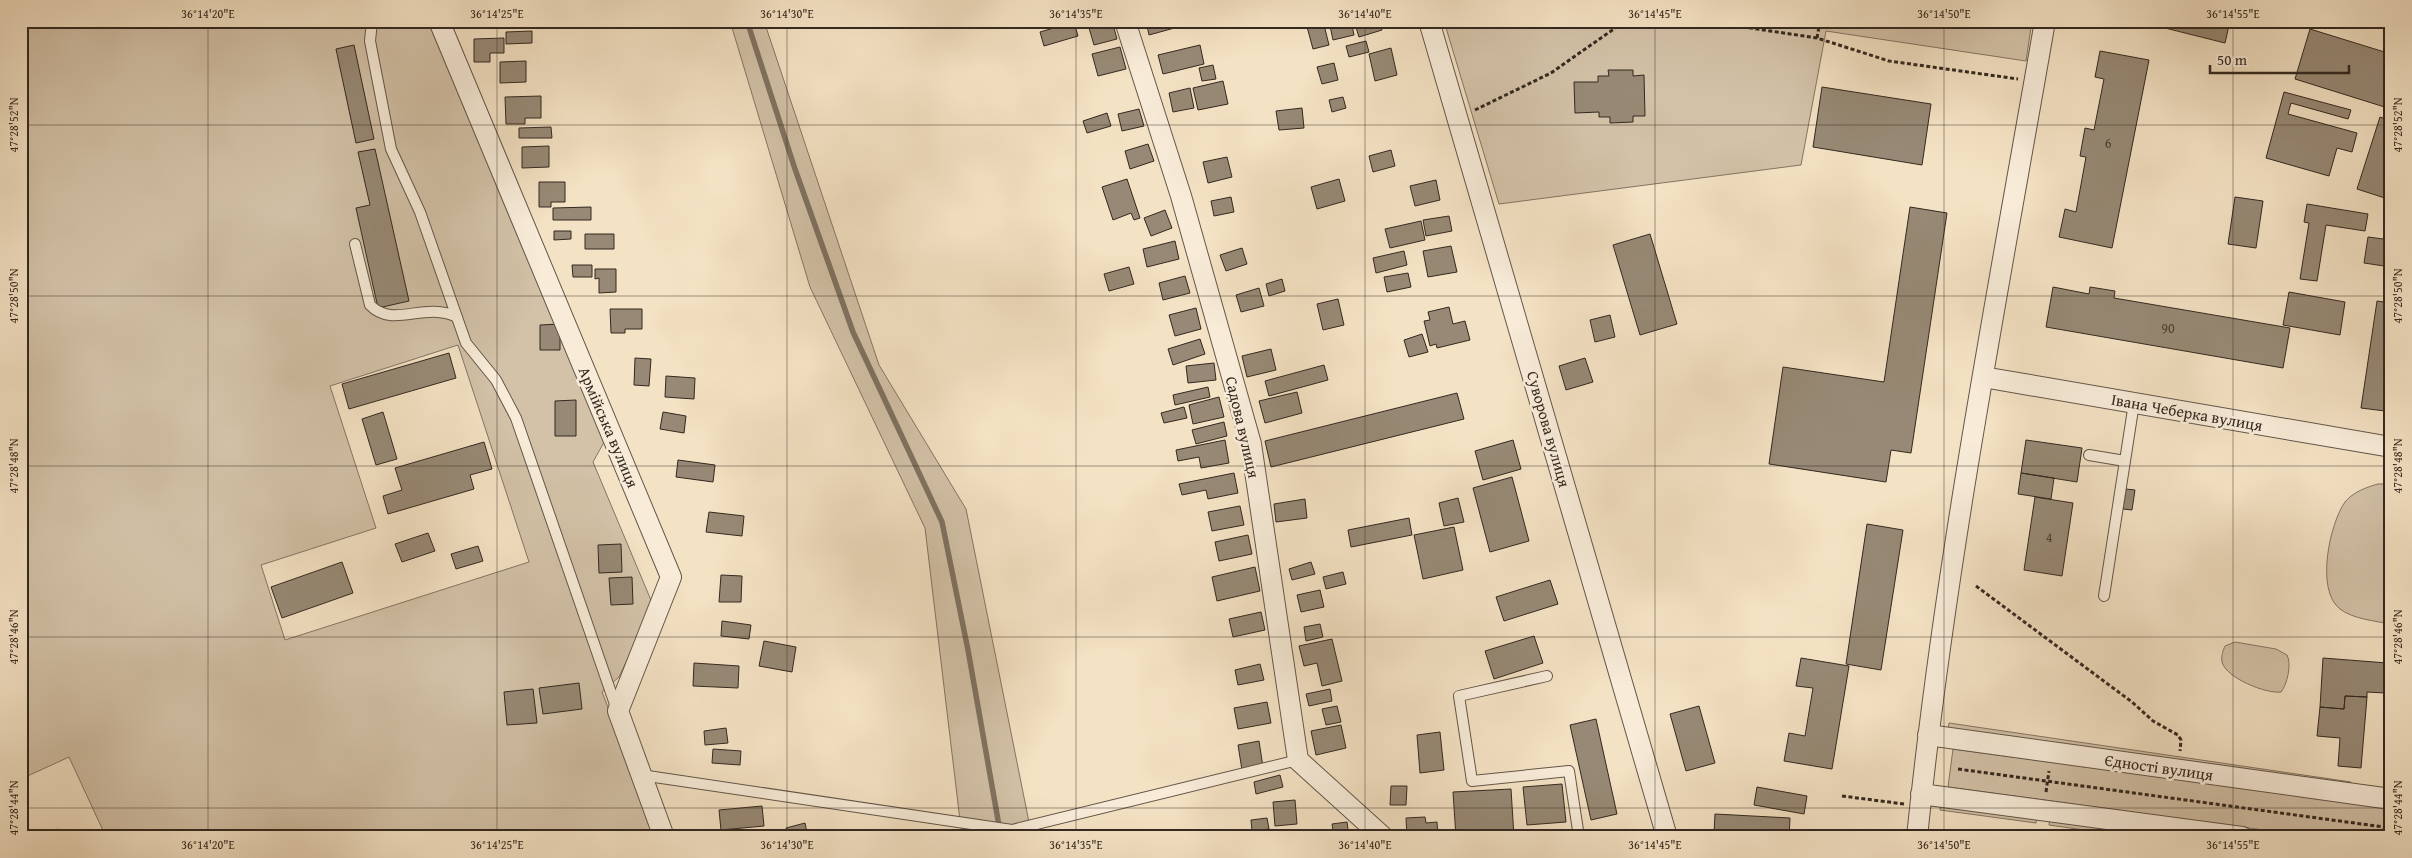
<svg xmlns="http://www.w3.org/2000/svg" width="2412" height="858" viewBox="0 0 2412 858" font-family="'Gentium Book Plus',serif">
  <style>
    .green { fill: #d3c2a8; stroke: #837564; fill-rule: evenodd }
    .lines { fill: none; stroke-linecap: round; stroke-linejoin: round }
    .stream { stroke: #7f7261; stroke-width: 5.5 }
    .building { fill: #978975; stroke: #332820 }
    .lane-casing { stroke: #635649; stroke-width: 12 }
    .street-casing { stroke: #635649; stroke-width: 22 }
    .path { stroke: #332820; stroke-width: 3; stroke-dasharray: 4 2.5; stroke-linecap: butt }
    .lane { stroke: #f8ecd9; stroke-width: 10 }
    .street { stroke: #f8ecd9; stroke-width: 20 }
    .ticks { fill: none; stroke: #332820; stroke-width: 1; stroke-opacity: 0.45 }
    .labels { text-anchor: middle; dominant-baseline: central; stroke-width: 5; stroke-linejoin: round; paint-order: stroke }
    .number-label { font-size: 14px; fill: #4c4035 }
    .street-label { font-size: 16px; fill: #332820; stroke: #f8ecd9 }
    .neatline { fill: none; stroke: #332820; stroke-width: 2 }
    .ticks-label { font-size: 12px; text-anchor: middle; fill: #332820 }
  </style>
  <rect width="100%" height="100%" fill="#f4e2c4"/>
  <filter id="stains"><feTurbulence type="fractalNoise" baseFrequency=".004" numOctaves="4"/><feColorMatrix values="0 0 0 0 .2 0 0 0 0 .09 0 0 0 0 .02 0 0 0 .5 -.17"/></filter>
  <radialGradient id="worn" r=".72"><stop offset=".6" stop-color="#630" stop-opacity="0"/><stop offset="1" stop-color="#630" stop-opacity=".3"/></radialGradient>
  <!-- green -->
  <path class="green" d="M21 21H434L608 435 593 462 653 605 619 677 602 692 658 837H106L69 757 21 779ZM458 345 529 562 285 640 261 565 376 528 330 386Z
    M730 21H764L879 365 966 509 1032 837H962L925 528 810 287Z
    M1444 21H2032L2026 61 1826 31 1801 165 1499 204Z
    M2378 484H2391V624C2375 621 2353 619 2340 609 2315 590 2330 523 2345 502 2353 492 2367 487 2378 484Z
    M2235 642 2276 649 2287 655C2292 664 2287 685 2281 692 2266 694 2226 678 2222 662 2221 657 2223 650 2225 646Z
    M1949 723 2351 782 2350 788 1948 730Z
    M1953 749 2391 808V837H2315L1948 787Z
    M1941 803 2037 817 2036 823 1940 810Z
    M2050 818 2135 830 2134 837 2049 825Z"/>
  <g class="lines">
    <!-- stream -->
    <path class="stream" d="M747 21 795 169 853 332 942 522 968 650 1001 837"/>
  </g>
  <!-- building -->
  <path class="building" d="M1087 21H1112L1117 39 1094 45Z
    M1146 21H1200L1149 35Z
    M1227 21H1260L1228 28Z
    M1312 21H1323L1329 45 1313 49 1306 23Z
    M1329 21H1351L1354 35 1333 40Z
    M1354 21H1379L1382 30 1359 37Z
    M2137 21H2230L2225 43Z
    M1074 22 1078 36 1044 46 1040 32Z
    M2310 29 2391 54V109L2295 79Z
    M532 31V43L506 44V32Z
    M504 38V53H490V62H474V39Z
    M1366 41 1369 52 1349 57 1346 46Z
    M354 45 374 139 356 143 336 49Z
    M1200 45 1204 64 1163 74 1158 55Z
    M1120 47 1126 69 1098 76 1092 54Z
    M1391 48 1397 75 1375 81 1369 54Z
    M2100 51 2149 60 2112 248 2059 237 2065 209 2076 212 2086 157 2080 156 2085 128 2094 130 2104 79 2095 77Z
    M526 61V82L500 83V62Z
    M1334 63 1338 80 1322 84 1317 67Z
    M1213 65 1216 79 1202 81 1199 68Z
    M1608 70H1633V76L1644 75 1645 116H1633V122L1610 123V117H1599V112L1575 113 1574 82H1598V76H1609Z
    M1223 81 1228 104 1198 110 1193 88Z
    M1822 87 1931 104 1922 165 1813 147Z
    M1190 88 1194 108 1173 112 1169 93Z
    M2284 92 2351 110 2348 119 2291 103 2288 114 2357 133 2352 152 2337 148 2329 176 2266 158Z
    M541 96V118H525V124H506L505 97Z
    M1343 97 1346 108 1332 112 1329 100Z
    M1302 108 1304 128 1279 130 1276 111Z
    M1139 109 1144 126 1122 131 1118 114Z
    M1107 113 1111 126 1087 133 1083 121Z
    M2380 117 2391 121V200L2357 189Z
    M551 127 552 138H519V128Z
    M1148 144 1154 161 1130 169 1125 151Z
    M549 146V167L522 168V147Z
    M375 149 409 301 378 308 356 208 370 205 358 152Z
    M1391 150 1395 166 1373 172 1369 156Z
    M1227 157 1232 177 1208 183 1203 162Z
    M1127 179 1140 218 1134 220 1131 213 1113 220 1102 187Z
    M1339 179 1345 201 1317 209 1311 187Z
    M1436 180 1440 200 1415 206 1410 186Z
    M539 182H565V202H551V207H539Z
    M1231 197 1234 212 1214 216 1211 201Z
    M2235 197 2263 201 2256 248 2228 244Z
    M2307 204 2368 214 2365 231 2326 225 2317 281 2300 279 2309 223 2304 222Z
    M591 207V220H553V208Z
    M1910 207 1947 213 1911 453 1891 450 1886 482 1769 464 1783 367 1884 382Z
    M1165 210 1172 228 1151 236 1144 218Z
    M1449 216 1452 231 1426 236 1423 220Z
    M1421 221 1425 240 1390 248 1385 229Z
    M554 231H571V239L554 240Z
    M585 234H614V249H585Z
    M1650 234 1677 324 1640 335 1613 245Z
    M2368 237 2391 240V267L2364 263Z
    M1175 241 1179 259 1147 267 1143 249Z
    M1451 246 1457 272 1428 277 1423 251Z
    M1242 248 1247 264 1226 271 1220 255Z
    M1404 251 1407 265 1376 273 1373 258Z
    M572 265H592V277H573Z
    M1129 267 1134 284 1109 291 1104 274Z
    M595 269H616V292L599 293V278L595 279Z
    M1408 273 1411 287 1387 292 1384 277Z
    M1185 276 1190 293 1163 300 1159 283Z
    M1282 279 1285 291 1269 296 1266 284Z
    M2053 287 2089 294 2090 287 2115 291 2114 298 2290 328 2283 368 2046 327Z
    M1259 288 1264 306 1241 312 1236 295Z
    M2289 292 2345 302 2340 335 2283 325Z
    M1338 299 1344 325 1323 330 1317 304Z
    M2377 301 2391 303V373L2385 411 2361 408Z
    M1449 307 1453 324 1465 321 1470 340 1437 348 1436 344 1430 346 1424 321 1430 320 1428 312Z
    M1196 308 1201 329 1175 336 1169 315Z
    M610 309H642V329H625V333H611Z
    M1610 315 1615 337 1595 342 1590 320Z
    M560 324V350H540V325Z
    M1422 334 1428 352 1409 357 1404 340Z
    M1200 339 1205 354 1173 365 1168 349Z
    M1271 349 1276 370 1247 377 1242 356Z
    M449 353 456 378 349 409 342 384Z
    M635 358 651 359 649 386 634 385Z
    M1585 358 1593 382 1566 390 1559 366Z
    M1214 363 1216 380 1188 383 1186 366Z
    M1324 365 1328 380 1269 396 1265 381Z
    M666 376 695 378 694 399 665 397Z
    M1208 387 1210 397 1175 405 1173 395Z
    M1297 392 1302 413 1265 423 1259 401Z
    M1457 393 1464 419 1271 467 1265 441Z
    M1219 397 1224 417 1193 424 1189 405Z
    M576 400V436H555V401Z
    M1184 407 1187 418 1164 423 1161 413Z
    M383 412 397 459 376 465 362 419Z
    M663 412 686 416 684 433 660 429Z
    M1224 422 1227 436 1196 444 1192 430Z
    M1225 440 1229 463 1201 468 1199 457 1178 461 1176 450Z
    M1513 440 1521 469 1483 480 1475 451Z
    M2026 440 2082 448 2077 482 2021 473Z
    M484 442 492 469 470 475 474 489 388 514 383 496 402 490 395 468Z
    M678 460 715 465 713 482 676 477Z
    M1234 473 1238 493 1208 499 1206 490 1182 495 1179 484Z
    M2021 473 2054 478 2051 499 2018 494Z
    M1512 477 1529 541 1490 552 1473 488Z
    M2126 489 2135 490 2132 510 2123 509Z
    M2035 497 2073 503 2062 576 2024 570Z
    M1458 498 1464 522 1444 526 1439 503Z
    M1305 499 1307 518 1276 522 1274 504Z
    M1240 506 1244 525 1212 531 1208 512Z
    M709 512 744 516 742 536 706 532Z
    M1409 518 1412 535 1351 547 1348 530Z
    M1867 524 1903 530 1881 670 1846 664Z
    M1454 527 1463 570 1423 579 1414 535Z
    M428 533 435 551 402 562 395 544Z
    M1248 535 1252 554 1219 561 1215 542Z
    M621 544 622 572 599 573 598 545Z
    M478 546 483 561 456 569 451 554Z
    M342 562 353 593 282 618 271 587Z
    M1311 562 1315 574 1292 580 1289 569Z
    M1255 567 1260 591 1217 601 1212 577Z
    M1343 572 1346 584 1326 589 1323 577Z
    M721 575 742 576 741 602H719Z
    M632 577 633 604 611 605 609 578Z
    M1550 580 1558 604 1504 621 1496 597Z
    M1320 590 1324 607 1301 612 1297 595Z
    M1261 612 1265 630 1233 637 1229 619Z
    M722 621 751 625 749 639 721 636Z
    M1320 624 1323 637 1306 641 1304 627Z
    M1534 636 1543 663 1494 679 1485 651Z
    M1332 639 1342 681 1322 686 1317 663 1304 666 1299 646Z
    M764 641 796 647 792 672 759 666Z
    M1801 658 1849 666 1832 769 1784 761 1789 733 1805 736 1813 688 1796 686Z
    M2323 658 2387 663 2385 693 2367 692V697L2345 696 2344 709 2320 707Z
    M694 663 739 666 738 688 693 686Z
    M1260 664 1264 680 1238 685 1235 670Z
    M579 683 582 709 543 714 539 688Z
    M533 689 537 723 507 725 504 692Z
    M1330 689 1332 701 1309 706 1306 694Z
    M2345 696 2367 697 2361 768 2338 766 2340 738 2317 736 2320 707 2344 709Z
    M1267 702 1271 723 1238 729 1234 708Z
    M1337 706 1341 722 1326 725 1322 709Z
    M1699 706 1715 763 1686 771 1670 714Z
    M1596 719 1617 814 1591 820 1570 725Z
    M1341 725 1346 748 1316 755 1311 731Z
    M726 728 728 743 705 745 704 731Z
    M1440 732 1444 770 1420 773 1417 735Z
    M1259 741 1263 767 1242 770 1238 745Z
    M713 749 741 751 740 765 712 763Z
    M1280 775 1283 787 1256 794 1254 782Z
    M1562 784 1566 822 1527 825 1523 787Z
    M1391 786H1407L1406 805H1390Z
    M1757 787 1807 796 1804 814 1754 805Z
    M1511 789 1514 837H1456L1453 792Z
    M1295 800 1297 824 1275 826 1273 802Z
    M762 806 764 826 721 830 719 810Z
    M1715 814 1790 818 1789 837 1714 833Z
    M1425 817 1426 823 1437 822 1438 837H1407L1406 818Z
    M1267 818 1269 829 1252 831 1251 820Z
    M1347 822 1349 837H1334L1332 824Z
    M805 823 808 837H788L786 828Z
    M58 829 61 837H40Z
    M1288 832 1289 837H1261Z"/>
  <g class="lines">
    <!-- lane casing -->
    <g class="lane-casing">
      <path id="lane" d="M372 21 370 41 391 149 420 212 466 343 496 380 516 418 617 710
        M355 244 370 305C393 329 424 301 457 317
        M2089 455 2125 461
        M2104 596 2134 403
        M1547 676 1459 696 1472 781 1569 771 1579 837
        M641 775 1012 830 1298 760"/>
    </g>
    <!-- street casing -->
    <g class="street-casing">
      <path id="street" d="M439 21 671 577 618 711 664 837
        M1125 21 1181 196 1251 444 1298 760 1383 837
        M1429 21 1667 837
        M1983 377 2391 447
        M1928 735 2391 799
        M1921 794 2242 837
        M1917 837C1945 563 1998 292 2045 21"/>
    </g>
    <!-- path -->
    <path class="path" d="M1614 21 1618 26
      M1704 21 1817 38 1889 61 2018 79
      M1817 38 1820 21
      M1475 110 1551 73 1618 26 1673 21
      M1976 586 2132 702 2153 721 2178 735 2181 740 2180 751
      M1958 769 2391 828
      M2046 792 2049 771
      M1842 796 1904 804
      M2383 837 2386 816"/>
    <!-- lane -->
    <use href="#lane" class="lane"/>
    <!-- street -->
    <use href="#street" class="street"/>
  </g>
  <!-- ticks -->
  <path class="ticks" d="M208 21V837M497 21V837M787 21V837M1076 21V837M1365 21V837M1655 21V837M1944 21V837M2233 21V837M21 125H2391M21 296H2391M21 466H2391M21 637H2391M21 808H2391"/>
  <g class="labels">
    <!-- number labels -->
    <g class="number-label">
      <text x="2108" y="143">6</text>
      <text x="2168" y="328">90</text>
      <text x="2049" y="537">4</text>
    </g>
    <!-- street labels -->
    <g class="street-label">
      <text transform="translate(2187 412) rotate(10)">Івана Чеберка вулиця</text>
      <text transform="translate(609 427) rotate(67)">Армійська вулиця</text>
      <text transform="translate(1243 427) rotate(77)">Садова вулиця</text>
      <text transform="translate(1549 429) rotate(74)">Суворова вулиця</text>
      <text transform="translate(2159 767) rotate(8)">Єдності вулиця</text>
    </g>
  </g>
  <!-- margin -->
  <rect width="2412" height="858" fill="none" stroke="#f4e2c4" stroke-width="55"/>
  <!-- scale -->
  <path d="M2210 65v8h139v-8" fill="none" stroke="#332820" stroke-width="2.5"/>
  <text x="2217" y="65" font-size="15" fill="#332820" stroke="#f8ecd9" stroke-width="4" paint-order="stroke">50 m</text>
  <rect x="28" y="28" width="2356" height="802" class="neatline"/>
  <g class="ticks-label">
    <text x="208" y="18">36°14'20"E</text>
    <text x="497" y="18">36°14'25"E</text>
    <text x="787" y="18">36°14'30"E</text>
    <text x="1076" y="18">36°14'35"E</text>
    <text x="1365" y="18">36°14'40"E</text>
    <text x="1655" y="18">36°14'45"E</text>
    <text x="1944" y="18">36°14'50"E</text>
    <text x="2233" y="18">36°14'55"E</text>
    <text transform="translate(14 125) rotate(-90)" y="4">47°28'52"N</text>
    <text transform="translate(2398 125) rotate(-90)" y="4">47°28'52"N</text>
    <text transform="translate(14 296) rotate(-90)" y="4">47°28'50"N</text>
    <text transform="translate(2398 296) rotate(-90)" y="4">47°28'50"N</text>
    <text transform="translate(14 466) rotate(-90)" y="4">47°28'48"N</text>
    <text transform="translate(2398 466) rotate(-90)" y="4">47°28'48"N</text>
    <text transform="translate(14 637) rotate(-90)" y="4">47°28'46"N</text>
    <text transform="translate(2398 637) rotate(-90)" y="4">47°28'46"N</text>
    <text transform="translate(14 808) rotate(-90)" y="4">47°28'44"N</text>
    <text transform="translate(2398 808) rotate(-90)" y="4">47°28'44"N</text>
    <text x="208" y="849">36°14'20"E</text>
    <text x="497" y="849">36°14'25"E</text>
    <text x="787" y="849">36°14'30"E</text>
    <text x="1076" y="849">36°14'35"E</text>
    <text x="1365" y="849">36°14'40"E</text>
    <text x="1655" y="849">36°14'45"E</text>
    <text x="1944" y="849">36°14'50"E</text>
    <text x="2233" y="849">36°14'55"E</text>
  </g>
  <rect width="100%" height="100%" filter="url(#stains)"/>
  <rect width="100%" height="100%" fill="url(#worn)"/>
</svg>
